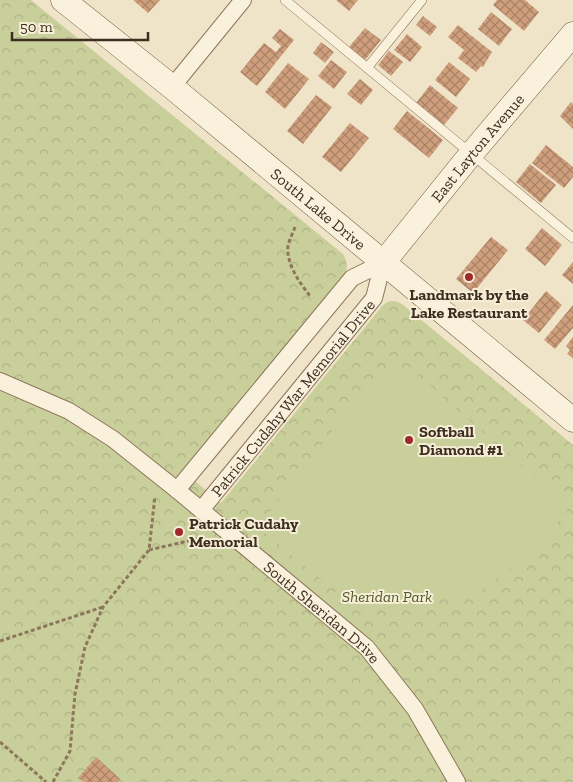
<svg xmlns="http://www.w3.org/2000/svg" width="573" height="782" viewBox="0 0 573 782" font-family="'Zilla Slab',serif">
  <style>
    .park { fill: url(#park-crowns) }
    .garden { fill: #c9cf9b }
    .building { fill: url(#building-cross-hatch) }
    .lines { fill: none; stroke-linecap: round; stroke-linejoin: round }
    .lane-casing { stroke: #8d765c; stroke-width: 10 }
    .street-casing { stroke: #8d765c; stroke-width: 18 }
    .secondary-casing { stroke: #6f573f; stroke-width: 25 }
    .path { stroke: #8d765c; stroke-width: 3; stroke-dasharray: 4 2.5; stroke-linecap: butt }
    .lane { stroke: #faf1dc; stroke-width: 9 }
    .street { stroke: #faf1dc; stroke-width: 16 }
    .secondary { stroke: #faf1dc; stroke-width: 24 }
    .poi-dot { fill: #9e2a2b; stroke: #f7eed8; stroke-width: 2 }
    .labels { text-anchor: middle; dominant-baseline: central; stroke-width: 4; stroke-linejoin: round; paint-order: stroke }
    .street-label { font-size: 16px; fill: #3d2e20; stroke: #f7eed8 }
    .poi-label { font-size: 16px; font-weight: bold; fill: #3d2e20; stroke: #f7eed8; text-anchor: start }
    .park-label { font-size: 16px; font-style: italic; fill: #4d5a26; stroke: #f7eed8 }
  </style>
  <defs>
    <pattern id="park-crowns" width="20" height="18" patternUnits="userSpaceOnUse" patternTransform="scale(1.25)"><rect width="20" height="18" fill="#c9cf9b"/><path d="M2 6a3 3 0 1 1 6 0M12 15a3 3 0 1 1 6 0" fill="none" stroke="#aeb285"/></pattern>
    <pattern id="building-cross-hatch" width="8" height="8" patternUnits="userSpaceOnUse" patternTransform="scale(1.25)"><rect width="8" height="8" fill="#cf9f7d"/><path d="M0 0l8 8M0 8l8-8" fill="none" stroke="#a98266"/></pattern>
  </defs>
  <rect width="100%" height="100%" fill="#f0e4c8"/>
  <!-- park -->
  <path class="park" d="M0 0H31L343 254C347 261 348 266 345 275L183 471 221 503 383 305C390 300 394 300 402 304L573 445V782H0Z"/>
  <!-- garden -->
  <path class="garden" d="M411 369 569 508 539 547 479 592 400 608 329 586 258 527 378 372Z"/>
  <!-- building -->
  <path class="building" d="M133 0H160L148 13Z
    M336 0H358L349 11Z
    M497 0H525L539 12 524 31 493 5Z
    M491 12 512 29 499 46 478 29Z
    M423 16 437 27 430 36 416 25Z
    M458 25 492 52 483 67 481 66 476 72 458 58 464 50 448 37Z
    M365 28 381 40 365 60 349 47Z
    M280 29 294 40 257 86 240 72 264 43 276 52 281 46 272 38Z
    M407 34 422 47 410 62 394 50Z
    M321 42 334 52 325 63 313 53Z
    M389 51 403 62 391 76 378 65Z
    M331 60 347 72 334 89 318 76Z
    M449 62 470 79 456 97 435 80Z
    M288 63 309 79 285 109 265 92Z
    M360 79 373 90 361 105 347 94Z
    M430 85 458 108 444 125 416 103Z
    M316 95 332 107 303 144 287 131Z
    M571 102 573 104V129L560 116Z
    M407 111 443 140 429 158 393 129Z
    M350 123 369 138 341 172 322 157Z
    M546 145 573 167V177L564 188 532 163Z
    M530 164 556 185 541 203 516 182Z
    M542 228 562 245 545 266 525 249Z
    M491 237 508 250 473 293 456 279Z
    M573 262V284L562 275Z
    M546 291 562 305 539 333 523 320Z
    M573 305V328L555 349 544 340Z
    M573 337V358L567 354 570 350 566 346Z
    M96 757 120 779 118 782H84L78 778Z"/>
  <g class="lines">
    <!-- lane casing -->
    <g class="lane-casing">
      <path id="lane" d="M285 0 573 238
        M367 68 422 0"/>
    </g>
    <!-- street casing -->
    <g class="street-casing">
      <g id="street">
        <path d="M172 87 243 0"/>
        <path id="s1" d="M0 381 69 411 113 439 177 490 367 648 415 709 457 782"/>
        <path d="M177 490 352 278 383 263"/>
        <path id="s2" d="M201 510 374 298 383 263"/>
      </g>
    </g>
    <!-- secondary casing -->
    <g class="secondary-casing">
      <g id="secondary">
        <path id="s3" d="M63 0 172 87 573 420"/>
        <path id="s4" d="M383 263 471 154 573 34"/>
      </g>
    </g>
    <!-- path -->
    <path class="path" d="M295 227C293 233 289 240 288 246 286 264 300 283 310 296
      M149 550 201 538
      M0 641 103 607
      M0 742 46 782
      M53 782 70 751 75 694 85 647 103 607 149 550 155 496"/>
    <!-- lane -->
    <use href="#lane" class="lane"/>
    <!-- street -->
    <use href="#street" class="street"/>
    <!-- secondary -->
    <use href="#secondary" class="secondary"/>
  </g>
  <!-- markers -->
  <g class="poi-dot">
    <circle cx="469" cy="277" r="5"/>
    <circle cx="409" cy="440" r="5"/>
    <circle cx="179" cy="532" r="5"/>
  </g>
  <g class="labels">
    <!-- street labels -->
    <g class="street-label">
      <text stroke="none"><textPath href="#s4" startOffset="149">East Layton Avenue</textPath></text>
      <text stroke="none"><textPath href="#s3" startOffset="330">South Lake Drive</textPath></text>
      <text stroke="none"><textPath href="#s2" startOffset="145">Patrick Cudahy War Memorial Drive</textPath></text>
      <text stroke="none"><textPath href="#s1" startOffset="399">South Sheridan Drive</textPath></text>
    </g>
    <!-- poi labels -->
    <g class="poi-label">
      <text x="469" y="294" text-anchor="middle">Landmark by the<tspan x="469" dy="18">Lake Restaurant</tspan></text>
      <text x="419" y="431">Softball<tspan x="419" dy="18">Diamond #1</tspan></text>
      <text x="189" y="523">Patrick Cudahy<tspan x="189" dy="18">Memorial</tspan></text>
    </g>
    <!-- park labels -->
    <g class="park-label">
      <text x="387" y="596">Sheridan Park</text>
    </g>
  </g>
  <!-- scale -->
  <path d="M12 32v8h136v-8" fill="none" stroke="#3d2e20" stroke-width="2.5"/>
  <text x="20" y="32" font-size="15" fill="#3d2e20" stroke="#f7eed8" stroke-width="4" paint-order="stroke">50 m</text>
</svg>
